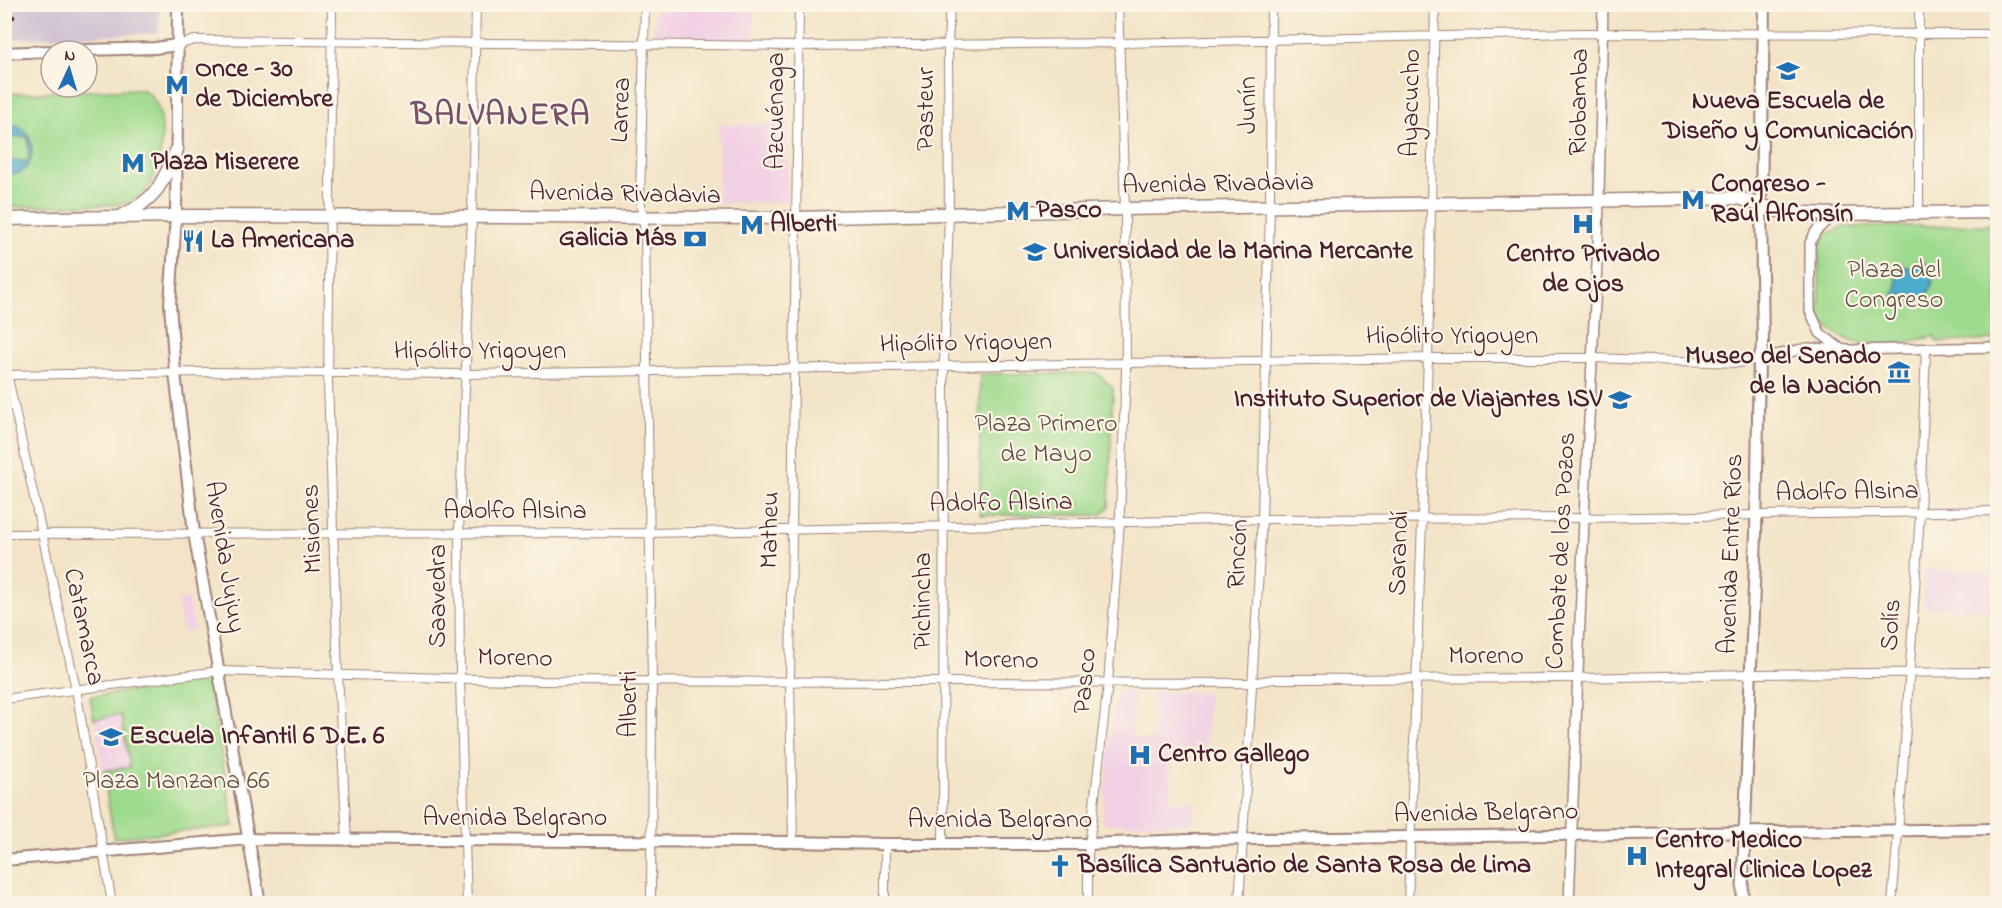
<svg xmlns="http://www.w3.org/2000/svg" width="2002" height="908" viewBox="0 0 2002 908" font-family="'Indie Flower',sans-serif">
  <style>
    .built { fill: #f1d0e4 }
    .industrial { fill: #cebed1 }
    .green { fill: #9eda8d; stroke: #747c5c; stroke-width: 1.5 }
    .water { fill: #4daccc; stroke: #4c667c; stroke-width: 1.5 }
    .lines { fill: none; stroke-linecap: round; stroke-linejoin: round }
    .minor-casing { stroke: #9e8279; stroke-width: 10 }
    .tertiary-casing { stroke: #9e8279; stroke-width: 12 }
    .secondary-casing { stroke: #9e8279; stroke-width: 14 }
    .primary-casing { stroke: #9e8279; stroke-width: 15 }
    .minor { stroke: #fff; stroke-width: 8 }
    .tertiary { stroke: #fff; stroke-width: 9 }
    .secondary { stroke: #fff; stroke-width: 10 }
    .primary { stroke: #fff; stroke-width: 12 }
    .rail-casing { stroke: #4a1f2b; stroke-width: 4.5 }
    .rail { stroke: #fcf5e5; stroke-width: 2; stroke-dasharray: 7; stroke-linecap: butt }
    .labels { text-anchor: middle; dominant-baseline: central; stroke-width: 4.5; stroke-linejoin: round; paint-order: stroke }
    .poi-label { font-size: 26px; font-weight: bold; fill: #4a1f2b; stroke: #fcf5e5; text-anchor: start }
    .street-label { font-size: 26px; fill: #4a1f2b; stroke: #fcf5e5 }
    .park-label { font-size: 26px; fill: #5f4e44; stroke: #fcf5e5 }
    .district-label { font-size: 32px; font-weight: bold; letter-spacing: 1.5px; fill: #765169; stroke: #fcf5e5 }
  </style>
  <rect width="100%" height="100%" fill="#fcf5e5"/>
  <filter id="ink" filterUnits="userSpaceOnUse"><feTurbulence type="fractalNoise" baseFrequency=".0167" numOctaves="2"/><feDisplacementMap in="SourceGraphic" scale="12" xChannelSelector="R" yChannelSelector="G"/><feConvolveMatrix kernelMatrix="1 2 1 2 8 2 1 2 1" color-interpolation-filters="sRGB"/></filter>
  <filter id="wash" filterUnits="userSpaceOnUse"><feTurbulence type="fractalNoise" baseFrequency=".008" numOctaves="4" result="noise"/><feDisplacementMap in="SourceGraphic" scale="24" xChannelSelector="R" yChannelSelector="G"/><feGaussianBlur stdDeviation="1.35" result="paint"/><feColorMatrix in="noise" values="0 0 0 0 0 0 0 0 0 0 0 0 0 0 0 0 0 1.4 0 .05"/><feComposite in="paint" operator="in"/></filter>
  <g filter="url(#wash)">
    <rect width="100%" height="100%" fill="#f3e4c7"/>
    <!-- built -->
    <path class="built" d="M663 5H754L753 40 660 38 654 33 655 9H663Z
      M719 125H788L787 202 718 203Z
      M1924 569 1997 573 1995 610 1923 608Z
      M188 599 194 630 183 632 177 600Z
      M1121 690 1132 691V739H1153V692H1208L1205 751 1174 749 1171 760 1172 802 1193 801 1192 824H1107L1102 820 1115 697Z
      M121 714 130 767 103 771 94 719Z"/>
    <!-- industrial -->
    <path class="industrial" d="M4 5H160L159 33 5 39Z"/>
    <!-- green -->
    <path class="green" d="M137 89C176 93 164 184 137 198 120 208 97 205 78 205 53 206 29 207 5 207L4 94Z
      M1997 225V340L1939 342 1936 341 1935 336C1894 346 1848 356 1820 317L1819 246 1826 234 1844 227Z
      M1097 373 1113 388 1109 507 1101 515H980V374Z
      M205 680 209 683 234 826 114 838 103 771 130 767 121 715 94 719 90 697Z"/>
    <!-- water -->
    <path class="water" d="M12 124C44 130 34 185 5 172V161H29L28 137H5V126Z
      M1920 260C1940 272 1934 289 1921 302L1913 296H1894L1897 284 1894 267H1914L1916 263Z"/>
  </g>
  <g filter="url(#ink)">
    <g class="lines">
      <!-- minor casing -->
      <g class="minor-casing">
        <path id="minor" d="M332 4 328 382 338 675 347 841
          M645 4 640 199 645 232 652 680 651 904
          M1919 4V213
          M177 45 195 40 798 46 1120 43 1579 33 1998 34
          M4 360 76 689 112 904
          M4 375 205 372 467 374 1428 358H1593L1738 363 1759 359
          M4 534 650 533 1262 519 1584 518 1998 511
          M4 699 219 671 543 681 1252 683 1274 679 1578 678 1750 674 1998 672
          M793 842 790 681 799 4
          M943 844 944 365 949 214 948 45 950 4
          M467 904 460 680 459 533 472 216 476 4
          M885 904V844
          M1088 904V856L1108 684 1119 536 1126 373 1125 209 1118 4
          M1239 904 1262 519 1270 206 1271 4
          M1408 904 1428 358 1435 4
          M1892 904 1903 772 1920 513 1926 348"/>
      </g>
      <!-- tertiary casing -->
      <g class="tertiary-casing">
        <path id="tertiary" d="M1834 214 1816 231 1810 243V311L1820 333 1841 349
          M1759 359 1807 348 1851 350 1998 347
          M1569 904 1584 518 1598 244 1603 4"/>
      </g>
      <!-- secondary casing -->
      <g class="secondary-casing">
        <path id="secondary" d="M178 4 176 216 170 304 175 373 194 533 260 904
          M53 51 155 48 177 45
          M4 53 51 51
          M4 860 249 839 793 842 885 844H1089L1189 840 1998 829
          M1742 904 1756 533 1759 359 1763 345 1761 206 1764 4"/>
      </g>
      <!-- primary casing -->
      <g class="primary-casing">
        <path id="primary" d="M123 215C157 199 163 182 177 149
          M4 219 176 216 796 218 1125 209 1739 198 1782 212 1834 214 1998 212"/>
      </g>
      <!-- minor -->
      <use href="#minor" class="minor"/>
      <!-- tertiary -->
      <use href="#tertiary" class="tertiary"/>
      <!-- secondary -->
      <use href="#secondary" class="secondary"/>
      <!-- primary -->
      <use href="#primary" class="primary"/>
      <!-- rail casing -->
      <g class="rail-casing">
        <path id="rail" d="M4 17H13"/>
      </g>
      <!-- rail -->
      <use href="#rail" class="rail"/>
    </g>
  </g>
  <!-- icons -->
  <defs>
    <g id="university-bare" transform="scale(1.8)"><path d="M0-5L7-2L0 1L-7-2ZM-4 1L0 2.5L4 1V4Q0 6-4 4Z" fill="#1f6fb2" stroke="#fcf5e5" stroke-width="2.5" paint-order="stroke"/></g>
    <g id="metro-bare" transform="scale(1.8)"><path d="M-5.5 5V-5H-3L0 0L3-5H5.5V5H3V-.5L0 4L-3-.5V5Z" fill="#1f6fb2" stroke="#fcf5e5" stroke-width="2.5" paint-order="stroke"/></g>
    <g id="hospital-bare" transform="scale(1.8)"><path d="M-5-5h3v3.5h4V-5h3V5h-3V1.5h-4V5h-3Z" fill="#1f6fb2" stroke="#fcf5e5" stroke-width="2.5" paint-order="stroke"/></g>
    <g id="bank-bare" transform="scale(1.8)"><path d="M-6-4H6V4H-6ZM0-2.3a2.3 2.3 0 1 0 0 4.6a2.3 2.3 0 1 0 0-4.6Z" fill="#1f6fb2" stroke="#fcf5e5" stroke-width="2.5" paint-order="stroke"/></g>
    <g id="restaurant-bare" transform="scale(1.8)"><path d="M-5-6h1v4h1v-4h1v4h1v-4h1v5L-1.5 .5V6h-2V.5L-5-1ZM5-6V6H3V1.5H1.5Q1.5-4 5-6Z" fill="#1f6fb2" stroke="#fcf5e5" stroke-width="2.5" paint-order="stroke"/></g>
    <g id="museum-bare" transform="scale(1.8)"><path d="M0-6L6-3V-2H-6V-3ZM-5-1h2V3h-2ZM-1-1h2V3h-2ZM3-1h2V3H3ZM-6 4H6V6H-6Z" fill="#1f6fb2" stroke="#fcf5e5" stroke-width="2.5" paint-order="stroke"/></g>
    <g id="school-bare" transform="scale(1.8)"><path d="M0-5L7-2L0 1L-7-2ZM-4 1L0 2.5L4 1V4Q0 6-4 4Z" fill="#1f6fb2" stroke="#fcf5e5" stroke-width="2.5" paint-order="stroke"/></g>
    <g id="church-bare" transform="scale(1.8)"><path d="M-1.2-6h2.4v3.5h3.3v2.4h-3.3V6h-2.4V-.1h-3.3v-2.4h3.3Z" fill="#1f6fb2" stroke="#fcf5e5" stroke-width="2.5" paint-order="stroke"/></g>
  </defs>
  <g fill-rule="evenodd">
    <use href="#university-bare" x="1788" y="71"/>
    <use href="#metro-bare" x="177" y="85"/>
    <use href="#metro-bare" x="133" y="163"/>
    <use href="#metro-bare" x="1693" y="200"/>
    <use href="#metro-bare" x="1018" y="211"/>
    <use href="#hospital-bare" x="1583" y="224"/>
    <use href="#metro-bare" x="752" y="225"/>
    <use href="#bank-bare" x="695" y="239"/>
    <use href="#restaurant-bare" x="193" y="241"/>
    <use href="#university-bare" x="1035" y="252"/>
    <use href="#museum-bare" x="1899" y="372"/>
    <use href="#university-bare" x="1620" y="400"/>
    <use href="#school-bare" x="111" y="737"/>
    <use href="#hospital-bare" x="1140" y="755"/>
    <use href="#hospital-bare" x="1637" y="856"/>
    <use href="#church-bare" x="1060" y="866"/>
  </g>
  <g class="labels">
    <!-- poi labels -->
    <g class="poi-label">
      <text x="195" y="70">Once - 30<tspan x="195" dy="30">de Diciembre</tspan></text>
      <text x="1788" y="102" text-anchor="middle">Nueva Escuela de<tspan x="1788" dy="30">Diseño y Comunicación</tspan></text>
      <text x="151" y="163">Plaza Miserere</text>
      <text x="1711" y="185">Congreso -<tspan x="1711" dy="30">Raúl Alfonsín</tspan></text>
      <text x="1036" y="211">Pasco</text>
      <text x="770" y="225">Alberti</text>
      <text x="677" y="239" text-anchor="end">Galicia Más</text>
      <text x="211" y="241">La Americana</text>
      <text x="1053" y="252">Universidad de la Marina Mercante</text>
      <text x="1583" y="255" text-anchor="middle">Centro Privado<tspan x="1583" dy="30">de Ojos</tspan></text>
      <text x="1881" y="357" text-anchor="end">Museo del Senado<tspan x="1881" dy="30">de la Nación</tspan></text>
      <text x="1602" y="400" text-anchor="end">Instituto Superior de Viajantes ISV</text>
      <text x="129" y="737">Escuela Infantil 6 D.E. 6</text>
      <text x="1158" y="755">Centro Gallego</text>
      <text x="1655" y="841">Centro Medico<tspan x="1655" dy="30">Integral Clinica Lopez</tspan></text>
      <text x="1078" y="866">Basílica Santuario de Santa Rosa de Lima</text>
    </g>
    <!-- street labels -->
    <g class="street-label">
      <text transform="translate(1580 102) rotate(-89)">Riobamba</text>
      <text transform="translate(1412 103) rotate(-89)">Ayacucho</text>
      <text transform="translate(1249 105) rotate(-90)">Junín</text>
      <text transform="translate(927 109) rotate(-90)">Pasteur</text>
      <text transform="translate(622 110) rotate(-88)">Larrea</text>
      <text transform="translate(777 111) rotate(-90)">Azcuénaga</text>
      <text transform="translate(1218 185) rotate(-1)">Avenida Rivadavia</text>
      <text transform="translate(625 195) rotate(1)">Avenida Rivadavia</text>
      <text x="1452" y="337">Hipólito Yrigoyen</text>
      <text transform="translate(966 344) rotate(-1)">Hipólito Yrigoyen</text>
      <text x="480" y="352">Hipólito Yrigoyen</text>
      <text transform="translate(1847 493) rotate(-1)">Adolfo Alsina</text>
      <text transform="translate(1001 504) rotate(-1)">Adolfo Alsina</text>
      <text x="515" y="512">Adolfo Alsina</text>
      <text transform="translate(313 529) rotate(-92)">Misiones</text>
      <text transform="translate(771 530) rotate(-89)">Matheu</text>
      <text transform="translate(1562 551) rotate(-87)">Combate de los Pozos</text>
      <text transform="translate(1400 553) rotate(-88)">Sarandí</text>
      <text transform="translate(1239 554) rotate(-87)">Rincón</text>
      <text transform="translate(1732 554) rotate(-88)">Avenida Entre Ríos</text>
      <text transform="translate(224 557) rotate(81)">Avenida Jujuy</text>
      <text transform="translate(439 596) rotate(-90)">Saavedra</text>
      <text transform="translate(924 601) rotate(-90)">Pichincha</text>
      <text transform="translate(1892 625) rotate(-86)">Solís</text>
      <text transform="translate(83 627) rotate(78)">Catamarca</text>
      <text x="1486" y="657">Moreno</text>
      <text transform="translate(515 659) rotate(1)">Moreno</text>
      <text transform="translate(1001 661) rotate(1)">Moreno</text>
      <text transform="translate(1086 681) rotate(-85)">Pasco</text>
      <text transform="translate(630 704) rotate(-90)">Alberti</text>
      <text transform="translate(1486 814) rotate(-1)">Avenida Belgrano</text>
      <text x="515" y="819">Avenida Belgrano</text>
      <text x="1000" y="821">Avenida Belgrano</text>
    </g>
    <!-- park labels -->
    <g class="park-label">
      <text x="1894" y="271">Plaza del<tspan x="1894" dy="30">Congreso</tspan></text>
      <text x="1046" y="425">Plaza Primero<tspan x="1046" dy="30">de Mayo</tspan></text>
      <text x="176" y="782">Plaza Manzana 66</text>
    </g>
    <!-- district labels -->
    <g class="district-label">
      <text x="501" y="116">BALVANERA</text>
    </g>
  </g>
  <!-- margin -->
  <rect width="2002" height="908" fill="none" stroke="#fcf5e5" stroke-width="24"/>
  <!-- north arrow -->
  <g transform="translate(69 69) rotate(4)"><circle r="28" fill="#fcf5e5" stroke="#b59f9b" stroke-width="1.5"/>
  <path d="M0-4.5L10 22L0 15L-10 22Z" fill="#1f6fb2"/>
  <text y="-9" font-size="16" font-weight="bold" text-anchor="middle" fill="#4a1f2b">N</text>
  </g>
</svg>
